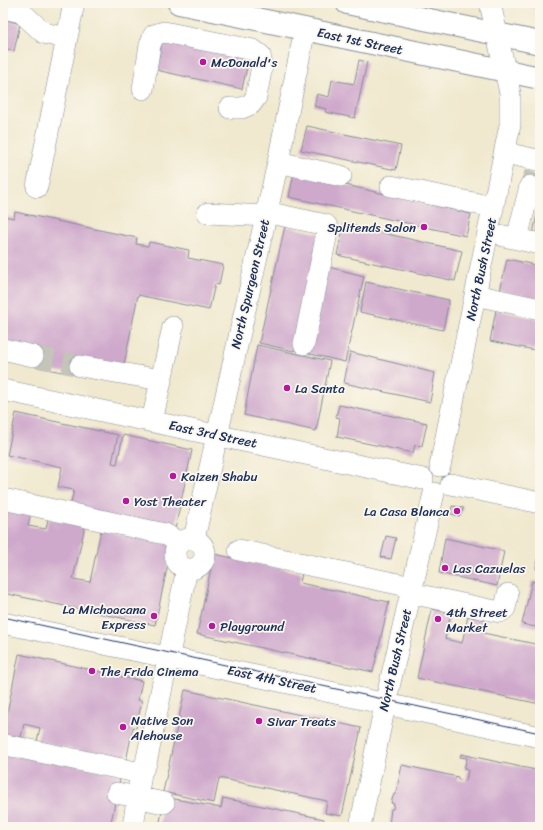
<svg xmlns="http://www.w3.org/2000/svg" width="543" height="830" viewBox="0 0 543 830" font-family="Sriracha,sans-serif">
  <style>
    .building { fill: #cfa9cc }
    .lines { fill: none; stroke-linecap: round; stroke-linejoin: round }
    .minor-tunnel { stroke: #c5c4b8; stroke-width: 21; stroke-dasharray: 21 10; stroke-linecap: butt }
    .minor-casing { stroke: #868c96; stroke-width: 22 }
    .major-casing { stroke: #868c96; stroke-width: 24 }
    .minor { stroke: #fff; stroke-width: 21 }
    .major { stroke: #fff; stroke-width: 22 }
    .tram { stroke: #1b2f5e; stroke-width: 1 }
    .poi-dot { fill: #b5179e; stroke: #fbf7ec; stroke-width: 1.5 }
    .labels { text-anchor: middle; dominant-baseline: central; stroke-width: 3.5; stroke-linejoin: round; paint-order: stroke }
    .street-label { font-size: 13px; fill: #1b2f5e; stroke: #fbf7ec }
    .poi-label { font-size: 13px; fill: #1b2f5e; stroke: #fbf7ec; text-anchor: start }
  </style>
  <rect width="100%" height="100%" fill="#fbf7ec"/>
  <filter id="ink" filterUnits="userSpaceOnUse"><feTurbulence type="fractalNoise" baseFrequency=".025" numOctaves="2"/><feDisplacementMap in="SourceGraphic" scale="8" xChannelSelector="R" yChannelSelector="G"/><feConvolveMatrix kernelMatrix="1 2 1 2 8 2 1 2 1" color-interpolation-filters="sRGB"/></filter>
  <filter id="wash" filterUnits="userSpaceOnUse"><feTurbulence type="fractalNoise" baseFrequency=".012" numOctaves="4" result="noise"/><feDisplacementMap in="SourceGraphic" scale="16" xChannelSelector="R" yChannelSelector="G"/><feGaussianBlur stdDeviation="0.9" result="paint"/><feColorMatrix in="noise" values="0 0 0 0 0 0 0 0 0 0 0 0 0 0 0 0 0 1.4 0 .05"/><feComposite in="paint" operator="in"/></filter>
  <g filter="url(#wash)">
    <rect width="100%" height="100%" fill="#f0e9cf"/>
    <g id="blocks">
      <!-- building -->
      <path class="building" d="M523 3H540V9L524 5Z
        M3 19 20 24 14 51 3 48Z
        M163 38 250 54 242 89 156 70Z
        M359 60 367 62 355 118 325 112 326 109 314 106 317 94 329 97 332 80 354 84Z
        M307 126 401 146 396 170 301 150Z
        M294 173 471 214 466 236 289 197Z
        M539 205H540V239L532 238Z
        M15 212 137 238 136 244 148 246 149 242 189 250 188 258 223 265 219 285 215 284 209 310 138 295 124 365 78 375 31 366 3 341V216L14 218Z
        M344 224 462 251 455 281 337 255Z
        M285 226 322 234 294 351 259 343Z
        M507 259 540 266V299L500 291Z
        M325 266 364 276 345 362 306 353Z
        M366 282 449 300 443 330 360 312Z
        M496 310 540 319V351L490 341Z
        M257 345 330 361 316 431 244 415Z
        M350 352 435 373 430 402 344 383Z
        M339 405 427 423 422 446 415 445 413 453 337 437 340 418 336 417Z
        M16 413 118 435 112 463 117 464 123 435 192 450 174 534 69 511 74 490 58 487 62 467 7 455Z
        M3 506 31 512 28 526 46 529 48 519 85 526 73 579 90 582 101 530 172 545 155 625 3 593Z
        M452 506 464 508 459 516 451 514Z
        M386 536 396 538 391 559 381 557Z
        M445 538 504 551 497 586 439 573Z
        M214 554 302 573 300 583 389 602 373 672 197 634Z
        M539 555H540V570L536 569Z
        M532 581 540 583V628L522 624Z
        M432 609 451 613 445 639 462 643 468 616 486 620 483 633 540 645V704L417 678Z
        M19 654 142 681 138 700 142 701 136 728 133 727 126 761 37 741 40 728 24 724 21 737 8 735 5 750 121 774 110 827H3V734Z
        M185 690 361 728 342 816 325 813 327 801 219 778 214 803 163 792Z
        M461 754 540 771V827H385L386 824 389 825 391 809H393L394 804 391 803 394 794H396L402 765 458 777V780L466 781 468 770 464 769 467 758 460 757Z
        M165 797 221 808 223 798 324 819 322 827H159Z"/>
    </g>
  </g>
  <g filter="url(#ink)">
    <use href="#blocks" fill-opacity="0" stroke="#868c96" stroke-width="1"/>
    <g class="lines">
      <!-- minor-tunnel -->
      <path class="minor-tunnel" d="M530 186 535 173
        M33 356 80 366"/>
      <!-- minor casing -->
      <g class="minor-casing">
        <path id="minor" d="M3 8 21 12 44 33 66 38
          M143 89 150 45 154 35 164 32 253 50 260 55 262 66 256 97 251 104 242 108H230
          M505 153 537 160
          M278 162 341 176
          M391 186 493 207
          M37 187 74 3
          M266 212 326 225 328 228 304 344
          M208 213 265 216
          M504 236 540 244
          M517 239 530 186
          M475 295 540 309
          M3 349 33 356
          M80 366 161 380
          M3 390 423 479
          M152 421 173 327
          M440 466 510 125V93L490 3
          M451 484 540 503
          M3 499 165 534 180 543
          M175 554a15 15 0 1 1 30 0a15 15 0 1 1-30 0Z
          M194 539 278 162 305 29
          M239 550 412 587
          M410 593 500 612 505 608 508 594
          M3 623 195 663 540 737
          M6 745 141 773
          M117 793 164 803
          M133 827 141 773 146 763 187 569
          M360 827 386 700 434 493"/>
      </g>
      <!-- major casing -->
      <g class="major-casing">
        <path id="major" d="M179 3 540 78
          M347 3 540 43"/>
      </g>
      <!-- minor -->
      <use href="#minor" class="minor"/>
      <!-- major -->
      <use href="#major" class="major"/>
      <!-- tram -->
      <path class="tram" d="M3 617 540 733"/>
    </g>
  </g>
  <!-- markers -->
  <g class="poi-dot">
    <circle cx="203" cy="62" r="4"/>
    <circle cx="424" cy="227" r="4"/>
    <circle cx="287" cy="388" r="4"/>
    <circle cx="173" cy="476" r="4"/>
    <circle cx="126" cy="501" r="4"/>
    <circle cx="457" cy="511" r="4"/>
    <circle cx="445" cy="568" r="4"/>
    <circle cx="154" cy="616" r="4"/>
    <circle cx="438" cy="619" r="4"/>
    <circle cx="212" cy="626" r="4"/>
    <circle cx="92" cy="671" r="4"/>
    <circle cx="259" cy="721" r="4"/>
    <circle cx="123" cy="727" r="4"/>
  </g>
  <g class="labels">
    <!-- street labels -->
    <g class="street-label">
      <text transform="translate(360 41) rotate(12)">East 1st Street</text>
      <text transform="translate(481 269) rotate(-78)">North Bush Street</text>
      <text transform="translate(250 284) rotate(-77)">North Spurgeon Street</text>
      <text transform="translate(213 434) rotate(12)">East 3rd Street</text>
      <text transform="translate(395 660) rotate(-77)">North Bush Street</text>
      <text transform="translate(272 679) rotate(12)">East 4th Street</text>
    </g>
    <!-- poi labels -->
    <g class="poi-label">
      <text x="211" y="62">McDonald's</text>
      <text x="416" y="227" text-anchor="end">Splitends Salon</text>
      <text x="295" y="388">La Santa</text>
      <text x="181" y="476">Kaizen Shabu</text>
      <text x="134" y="501">Yost Theater</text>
      <text x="449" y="511" text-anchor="end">La Casa Blanca</text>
      <text x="453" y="568">Las Cazuelas</text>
      <text x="146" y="609" text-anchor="end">La Michoacana<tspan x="146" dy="15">Express</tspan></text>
      <text x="446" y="612">4th Street<tspan x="446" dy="15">Market</tspan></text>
      <text x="220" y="626">Playground</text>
      <text x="100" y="671">The Frida Cinema</text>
      <text x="131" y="720">Native Son<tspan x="131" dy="15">Alehouse</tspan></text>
      <text x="267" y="721">Sivar Treats</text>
    </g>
  </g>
  <!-- margin -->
  <rect width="543" height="830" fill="none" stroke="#fbf7ec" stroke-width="16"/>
</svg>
